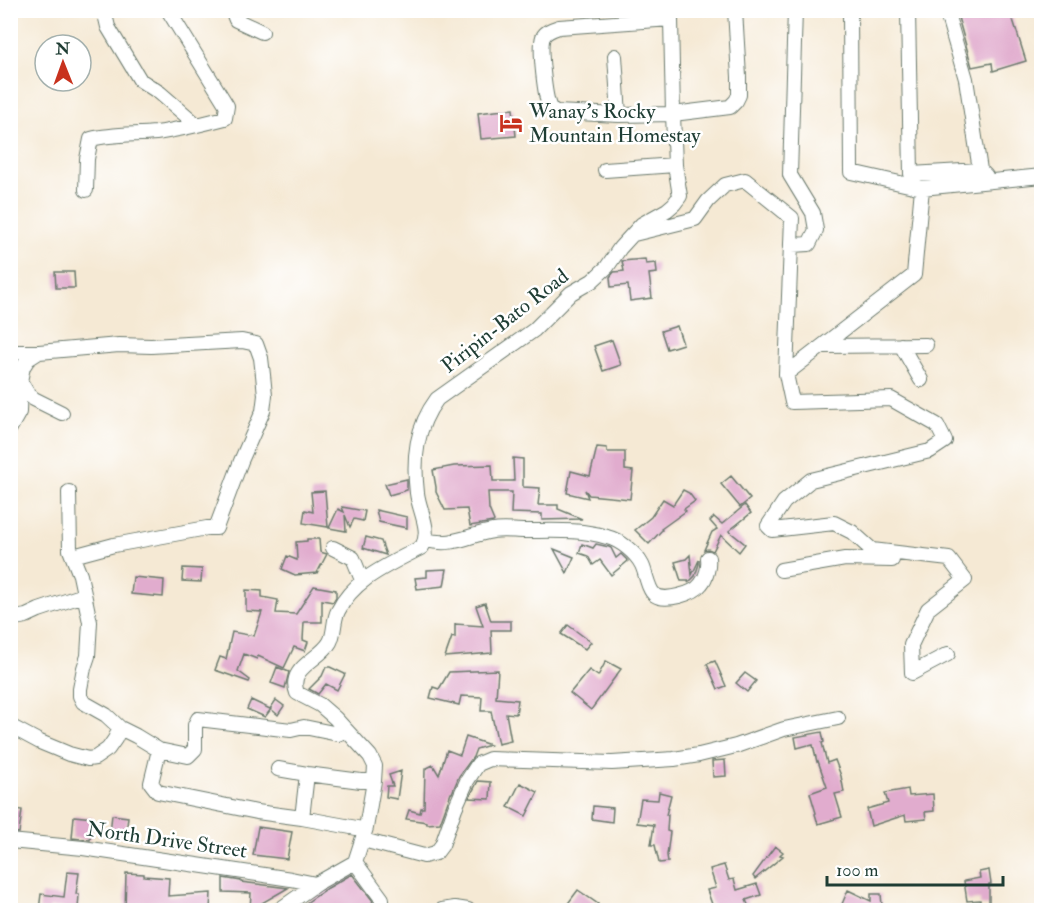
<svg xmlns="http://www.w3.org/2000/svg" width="1052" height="921" viewBox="0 0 1052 921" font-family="'IM FELL Double Pica',serif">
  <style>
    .building { fill: #e1acce }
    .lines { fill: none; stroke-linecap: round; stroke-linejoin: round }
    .minor-casing { stroke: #6a796c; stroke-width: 16 }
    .minor { stroke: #fff; stroke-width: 14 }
    .labels { text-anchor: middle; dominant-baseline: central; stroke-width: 5; stroke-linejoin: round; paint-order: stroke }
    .poi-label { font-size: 21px; fill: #1f3d34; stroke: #fff; text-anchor: start }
    .street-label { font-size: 21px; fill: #1f3d34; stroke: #fff }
  </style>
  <rect width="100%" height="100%" fill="#fff"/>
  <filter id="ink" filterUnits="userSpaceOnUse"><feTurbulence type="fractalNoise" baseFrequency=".0167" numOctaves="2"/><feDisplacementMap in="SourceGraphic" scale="12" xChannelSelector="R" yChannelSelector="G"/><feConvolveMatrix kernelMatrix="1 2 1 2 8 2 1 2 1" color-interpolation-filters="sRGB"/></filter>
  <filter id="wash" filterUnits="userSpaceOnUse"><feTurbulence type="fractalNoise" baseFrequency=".008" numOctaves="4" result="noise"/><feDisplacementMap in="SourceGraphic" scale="24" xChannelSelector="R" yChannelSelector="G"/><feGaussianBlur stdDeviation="1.35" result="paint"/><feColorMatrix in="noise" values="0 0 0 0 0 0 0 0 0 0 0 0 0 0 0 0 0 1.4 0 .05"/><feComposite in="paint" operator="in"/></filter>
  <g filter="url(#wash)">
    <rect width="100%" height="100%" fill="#f5e9d4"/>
    <g id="blocks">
      <!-- building -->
      <path class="building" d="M956 10H1010L1026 61 993 71 992 63 972 67Z
        M513 109 516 136 481 139 478 113Z
        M645 259 646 264 656 263 657 273 649 274 652 298 630 301 628 285 611 287 610 277 614 272 624 271 622 261Z
        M55 272H74L75 288H56Z
        M677 326 683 344 667 349 661 331Z
        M612 340 621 365 603 371 594 346Z
        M597 447 607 448V452H625V470L633 471 630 499 589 495 585 490 588 498 567 493 571 471 590 476Z
        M513 458 523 459V487L540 488 538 505H558V509L582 519 542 520V514L511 513 512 492H488L489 509 494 521 493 522 470 526 467 509 445 510 436 492V487L433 470 454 466 492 465 493 481H514Z
        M731 476 750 499 740 507 721 484Z
        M407 479V490L389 495 385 484Z
        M683 490 689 493 695 501 684 509 686 511 661 529 662 530 649 544 635 530 651 517 663 499 673 505Z
        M325 491 328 527 303 523 305 510 313 512 311 492Z
        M745 505 751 513 729 531 745 544 739 552 721 535 713 551 708 549 704 550 712 532 717 529 710 521 714 517 722 524Z
        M342 507 365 511 363 521 354 519 350 527 345 515 346 531 329 528 338 509 344 512Z
        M376 510 407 517V528L379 522Z
        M366 537 381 541 386 555 363 548Z
        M307 539H319L320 552 327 554 317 573 295 575 282 569 287 556 297 560 296 542 307 541Z
        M582 544 593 548 596 544 609 547 611 548 616 558 621 554 628 561 611 575 600 560 593 565 588 556 579 553Z
        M554 549 574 557 567 573Z
        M690 555 692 575 699 560V564L695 576 688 583 689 581H681L675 562 686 559Z
        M183 568 202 569 201 582 182 581Z
        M447 569 444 586 417 589 415 578 427 577V570Z
        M133 577 164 580 163 597 131 594Z
        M314 586 336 590V597L333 602 322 600V622H304L303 640 308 642 305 651 294 647 284 668 258 656 257 659 244 654 238 671 250 680 249 682 215 670 220 657 226 659 232 632 254 636 262 612 246 611V590L262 591V597L278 600 276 613 296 614Z
        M485 603 491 621H511V630H491L492 653 445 657 452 637 455 638V624L483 626 476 606Z
        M568 625 591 642 585 649 561 634Z
        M606 661 621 669 591 710 570 693 589 670 598 676Z
        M715 661 726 686 718 689 707 664Z
        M277 667 289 672 285 688 271 683Z
        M326 667H330L345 674 337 690 326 684 318 694 309 689 322 676Z
        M498 670 496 698 518 700 516 714 506 713 511 741 498 744 491 711H481L482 697 461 696 459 705 430 698 433 687 439 689 449 672Z
        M745 673 756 681 747 692 736 683Z
        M251 700 270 709 276 700 284 706 278 715 271 709 265 717 247 709Z
        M822 732 824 742 822 743 827 763 835 760 841 776 844 792 835 794 842 817 818 824 815 814 816 813 810 793 827 787 818 761 817 762 813 745 809 746 808 745 797 748 795 737Z
        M466 737 490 745 476 749 473 757 459 776 452 793H451L440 823 427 824V822L406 819 409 810 420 813 421 808H424L425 769 433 765 439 775 447 750 460 755Z
        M725 760 726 776 713 777 712 761Z
        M401 771 397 799 386 797 387 786H393L389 775Z
        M478 781 491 782 490 799 469 798Z
        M520 783 538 792 526 816 508 807Z
        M908 789 909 796 933 794 934 811 925 812 926 819 906 821 905 815 871 826 867 809 888 803 885 793Z
        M659 792 671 795 666 815H668L667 831 670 832 667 855 668 862 659 863 655 845H651L654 825 637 823 641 799 658 800Z
        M593 806 613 808 612 822 592 819Z
        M10 808 22 810 19 833 10 832Z
        M112 815 128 817 126 834 110 832Z
        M74 816 93 818 90 840 72 838Z
        M258 827 292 832 287 859 253 855Z
        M775 846 783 852 780 855 783 856 755 879 753 876Z
        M724 865 729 880 734 879 737 890 757 884 761 895 746 900 749 907 743 910H714L707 890 716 888 710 869Z
        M989 870 991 884H989V906L980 905V900L967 901 964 881 980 878 979 872Z
        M67 872 79 873 76 894H79L78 909 50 907V910H39L41 894 64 897Z
        M126 873 144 874V876L169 878 168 896 211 893 210 909H185V910H125Z
        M352 874 373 901 370 905 368 910H296L328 888Z
        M223 878 241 881V882L288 888 250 910 251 893 223 892Z
        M578 890 598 904 594 910H563Z
        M848 890 871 901V894H881L882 905 887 908 857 910 842 904Z"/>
    </g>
  </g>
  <g filter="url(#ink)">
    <use href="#blocks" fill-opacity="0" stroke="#6a796c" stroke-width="1.5"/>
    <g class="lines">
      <!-- minor casing -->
      <g class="minor-casing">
        <path id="minor" d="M104 10 108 27 140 80 160 93 197 125
          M232 10 236 20 262 32
          M670 10 671 19 673 114 619 115 556 112 550 108C545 99 539 47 543 37 546 31 553 29 559 27L671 19
          M850 10 851 172 922 188
          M908 10 911 174 980 170
          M946 10 966 79 980 170 986 176
          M615 56 619 115
          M605 170 675 165
          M86 190 87 159 91 139C112 134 134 135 156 133 179 130 202 124 225 118L227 106 168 10
          M634 234 695 219 708 201 725 185 745 180 792 218 786 374 914 275 922 188 1042 176
          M792 245 809 244 816 230 813 213 790 175 795 10
          M901 345 921 380
          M823 346 926 345
          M10 352H39L119 345 151 346 242 341 256 344 261 358 263 375 265 395 263 411 241 461 216 528H207L114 545 73 556
          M10 374 20 381 28 394 34 399 62 413
          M786 374 792 402 891 399 937 425 945 441 930 451 811 480 784 502 768 526 772 530 834 523 852 532 872 550 949 559 965 580 928 609 911 645 912 673 948 654
          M10 428 19 412 20 381 23 367 28 359 39 352
          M69 492 70 550 80 575 90 622 88 656 84 668 80 689V696L83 702 106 715 120 728 136 736 159 750 188 756 195 749V725L198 719 291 730 304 727 338 734 346 730
          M426 540C454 547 467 535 493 531 503 529 514 531 525 531 552 531 581 529 607 537 620 540 636 553 642 565 646 573 648 590 655 595 665 602 694 594 701 584 707 577 709 566 708 558
          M333 548 353 558 362 580
          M781 570 845 559 892 560
          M10 619 26 616 39 610 84 595
          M10 726 40 742 69 754 88 759 95 758 108 749 115 739 120 728
          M159 750 151 783 158 792 257 812 302 818 362 829 366 828
          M278 769 307 774 361 781H374
          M302 818 307 774
          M363 840 424 856 436 853 442 845 455 808 467 781 478 764 490 759 612 763 674 759 699 755 736 746 784 729 838 718
          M10 841 83 848 291 879 316 884
          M355 862 366 828 374 781 375 766 370 756 335 718 320 705 297 693C287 667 320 660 330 642 335 633 333 620 338 611 354 578 391 564 422 547 432 530 419 511 417 493 413 458 416 427 437 399L534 330 571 293 592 281 607 267 620 248 642 224 667 210 674 204 680 196 675 165 673 114 730 107 736 101 739 95V77L735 10
          M355 862 382 899V904L377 910
          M279 910 316 884 355 862
          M442 910 455 908 468 910"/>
      </g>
      <!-- minor -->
      <use href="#minor" class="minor"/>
    </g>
  </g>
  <!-- icons -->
  <defs>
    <g id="hotel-bare" transform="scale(1.8)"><path d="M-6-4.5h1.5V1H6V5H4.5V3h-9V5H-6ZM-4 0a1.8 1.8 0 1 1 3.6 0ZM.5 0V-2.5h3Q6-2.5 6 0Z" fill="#c8321e" stroke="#fff" stroke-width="2.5" paint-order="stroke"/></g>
  </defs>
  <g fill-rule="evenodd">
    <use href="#hotel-bare" x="511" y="123"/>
  </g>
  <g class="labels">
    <!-- poi labels -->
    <g class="poi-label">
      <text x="529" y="111">Wanay's Rocky<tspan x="529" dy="24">Mountain Homestay</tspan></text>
    </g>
    <!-- street labels -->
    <g class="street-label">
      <text transform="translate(505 321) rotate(-38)">Piripin-Bato Road</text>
      <text transform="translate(167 840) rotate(8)">North Drive Street</text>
    </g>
  </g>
  <!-- margin -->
  <rect width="1052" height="921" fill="none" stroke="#fff" stroke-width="36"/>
  <!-- north arrow -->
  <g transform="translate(63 63) rotate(359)"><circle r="28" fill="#ffffff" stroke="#a5b1ae" stroke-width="1.5"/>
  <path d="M0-4.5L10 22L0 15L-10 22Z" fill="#c8321e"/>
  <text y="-9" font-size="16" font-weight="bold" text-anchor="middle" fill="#1f3d34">N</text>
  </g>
  <!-- scale -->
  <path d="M827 876v9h176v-9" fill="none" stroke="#1f3d34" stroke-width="3"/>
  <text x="836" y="876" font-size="18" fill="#1f3d34" stroke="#ffffff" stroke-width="4.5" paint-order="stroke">100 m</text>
</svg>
